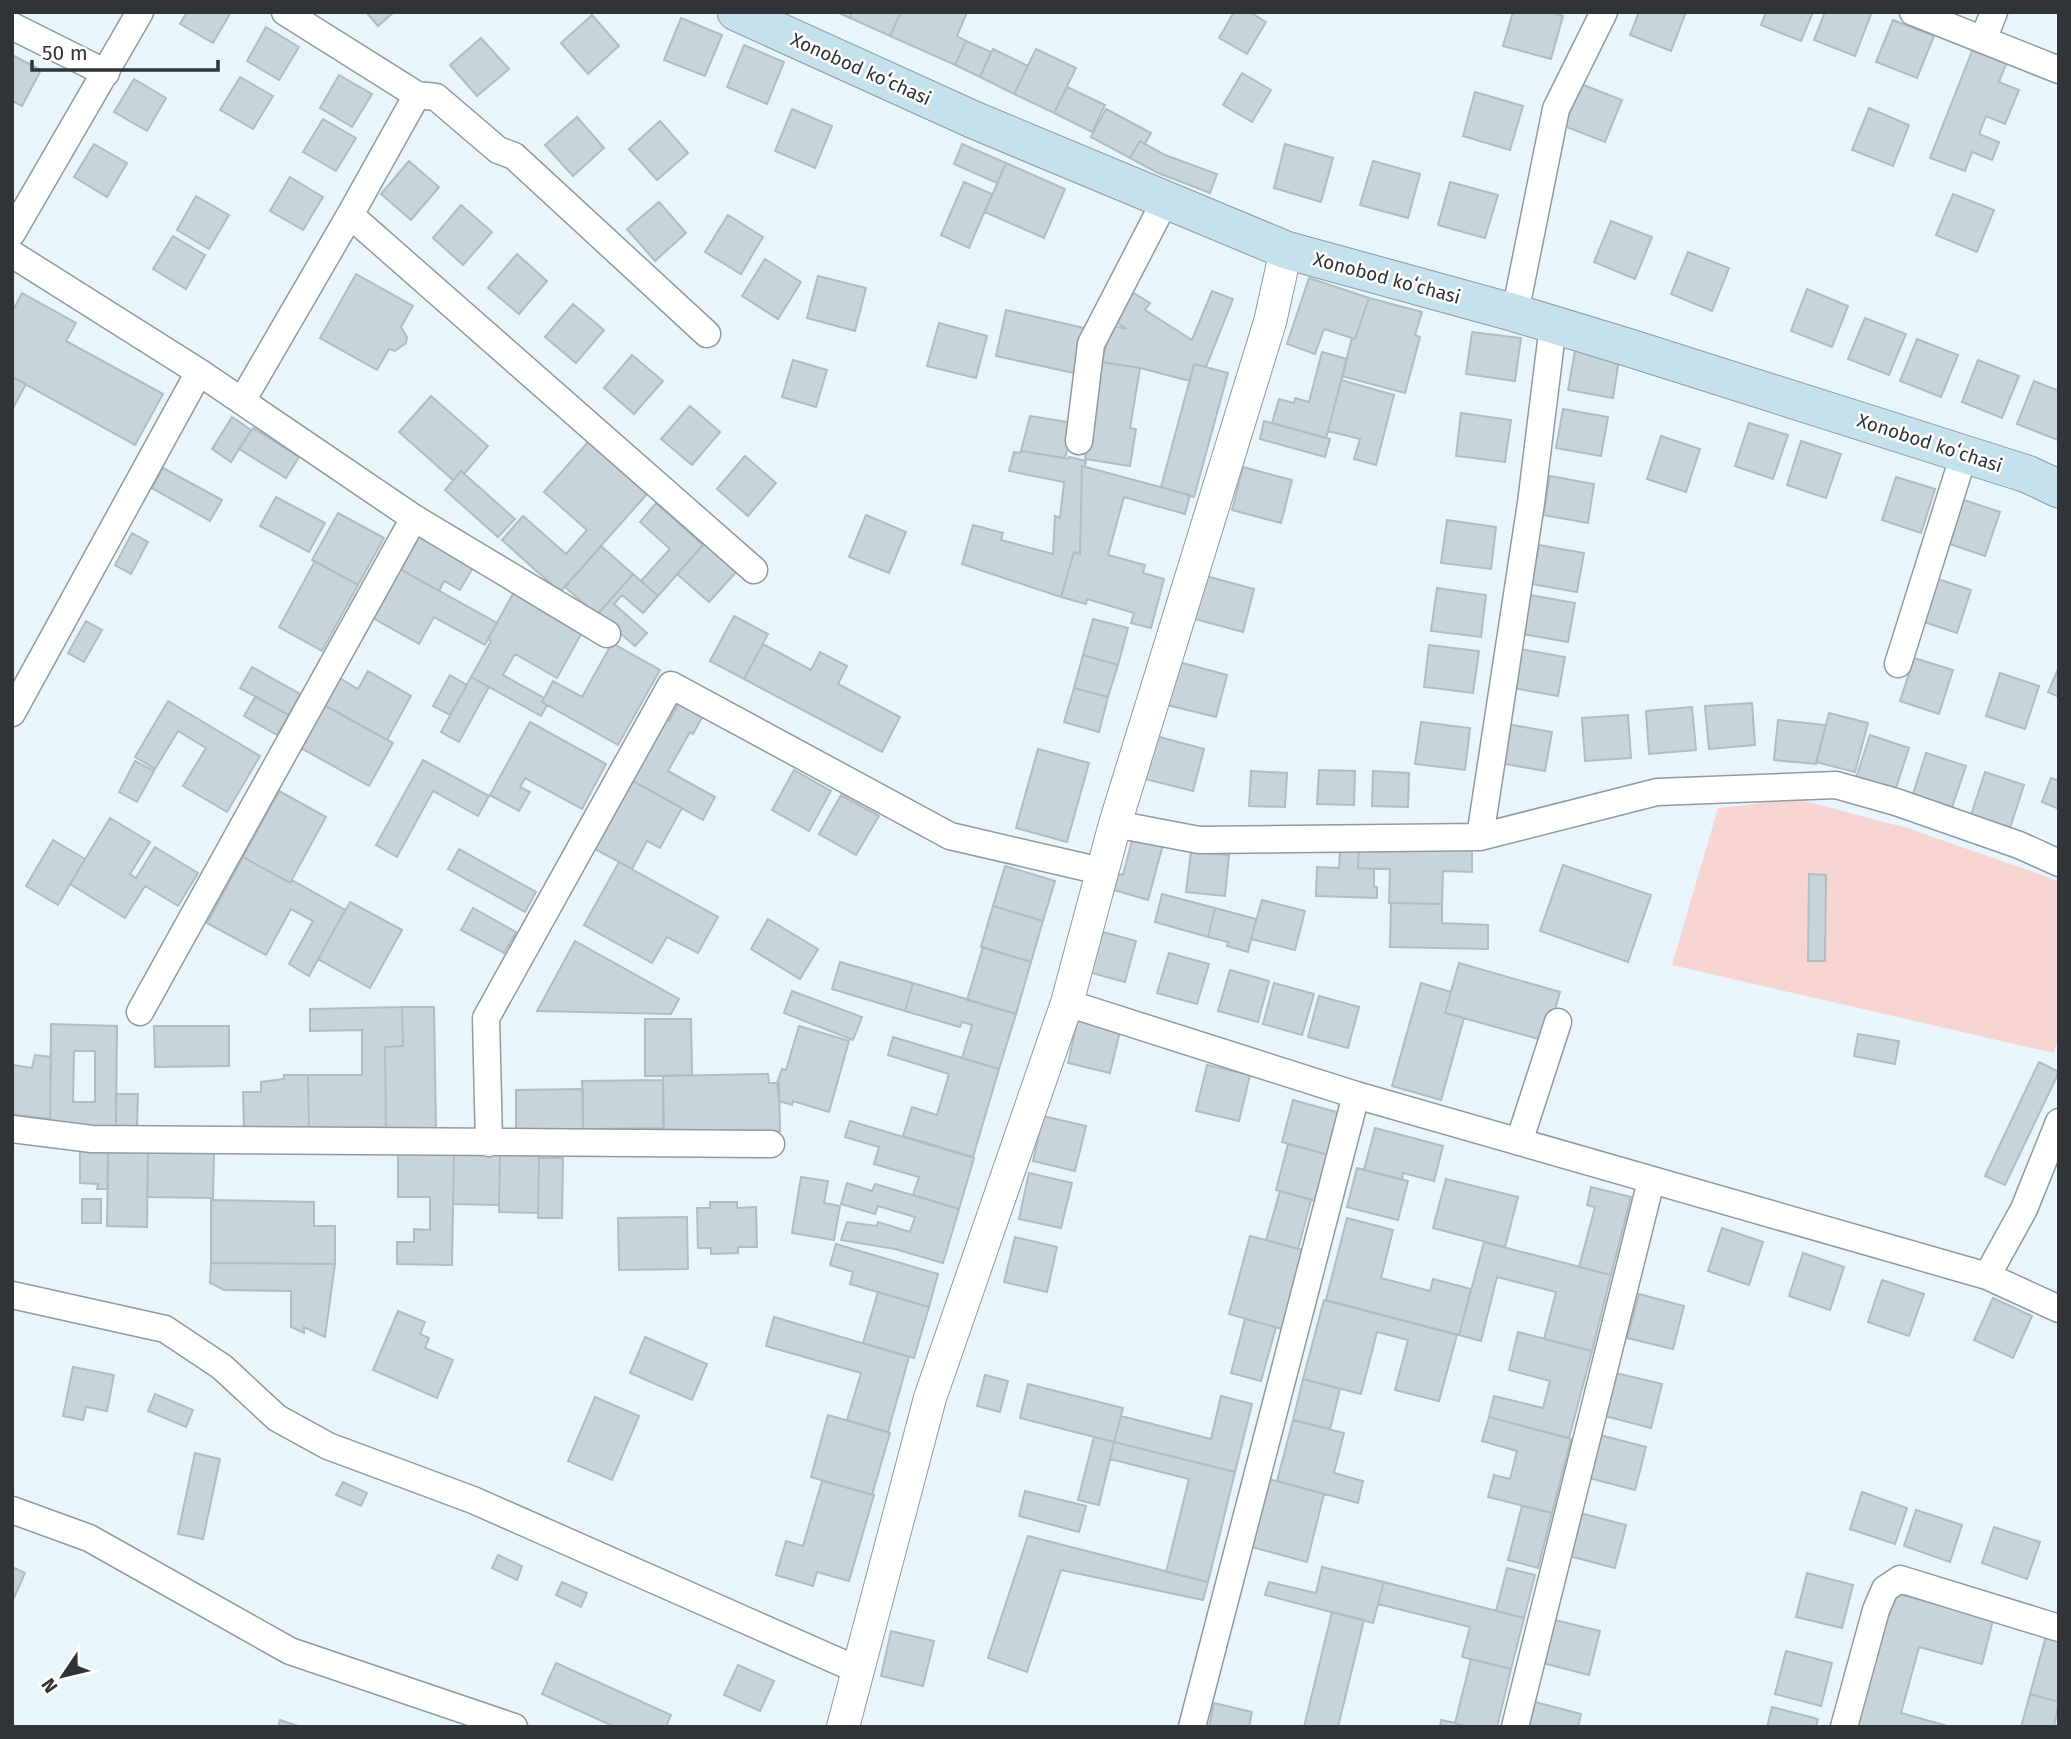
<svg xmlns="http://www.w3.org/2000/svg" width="2071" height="1739" viewBox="0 0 2071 1739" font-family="'Fira Sans',sans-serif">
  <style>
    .green { fill: #f6d5d3 }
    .building { fill: #c7d4d9; stroke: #b1bdc3; stroke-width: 2; fill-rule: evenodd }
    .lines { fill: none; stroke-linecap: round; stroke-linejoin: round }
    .minor-casing { stroke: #8f9ba0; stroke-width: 29 }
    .tertiary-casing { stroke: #8f9ba0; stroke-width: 34 }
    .secondary-casing { stroke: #8f9ba0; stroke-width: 39 }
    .minor { stroke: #fff; stroke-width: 26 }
    .tertiary { stroke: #fff; stroke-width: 32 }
    .secondary { stroke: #c5e1eb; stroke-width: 37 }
    .labels { text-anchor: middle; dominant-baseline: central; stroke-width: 5; stroke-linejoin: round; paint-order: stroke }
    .street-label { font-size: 19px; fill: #2f3437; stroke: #fff }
  </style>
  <rect width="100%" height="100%" fill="#e8f5fa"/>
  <!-- green -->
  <path class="green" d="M1797 799 1907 828 2059 881V1034L2054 1053 1672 965 1718 808Z"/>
  <!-- building -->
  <path class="building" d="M187 12H231L213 43 180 24Z
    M366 12H394L378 26Z
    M837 12H852L850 18Z
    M852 12H901L890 36 850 18Z
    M901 12H967L957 36 966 41 955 65 890 36Z
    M1234 12H1250L1266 22 1247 54 1219 38Z
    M1513 12H1551L1563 16 1551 59 1503 46Z
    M1639 12H1686L1671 51 1630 35Z
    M1766 12H1813L1801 41 1761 25Z
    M1825 12H1866L1871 14 1855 56 1814 40Z
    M592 15 619 46 588 74 561 43Z
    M681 18 722 35 705 76 664 60Z
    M1893 20 1934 36 1917 78 1876 62Z
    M266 27 299 47 279 80 247 61Z
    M481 38 509 69 477 96 450 65Z
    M966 41 991 52 980 77 955 65Z
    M744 45 784 62 767 104 727 87Z
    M1974 46 2008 59 1999 82 2019 90 2005 124 1986 116 1979 134 1999 142 1992 160 1972 152 1965 171 1930 158Z
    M993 49 1028 66 1014 94 980 77Z
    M1036 49 1076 68 1054 113 1014 94Z
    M12 55 41 70 22 106 12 101Z
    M1242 73 1271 90 1252 122 1223 105Z
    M339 75 372 94 352 127 320 108Z
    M240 77 273 96 253 129 220 110Z
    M134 79 166 98 147 131 114 112Z
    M1581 84 1622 100 1605 142 1564 126Z
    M1067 87 1105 105 1092 132 1054 113Z
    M1475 92 1523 106 1510 150 1463 136Z
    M1869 108 1909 125 1893 166 1852 150Z
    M792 109 832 126 815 168 775 151Z
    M1106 109 1151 133 1145 144 1140 141 1130 158 1091 137Z
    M577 117 604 148 573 176 545 145Z
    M323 119 356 138 336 171 303 152Z
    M660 121 688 153 657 180 629 149Z
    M1140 141 1165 155 1217 174 1210 193 1158 173 1130 158Z
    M94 144 127 163 107 197 74 177Z
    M962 144 1006 163 997 183 954 164Z
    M1285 144 1333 158 1321 202 1274 188Z
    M409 161 439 187 411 220 381 194Z
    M1373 161 1420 174 1408 218 1360 205Z
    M1006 163 1065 189 1044 238 985 212Z
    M290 177 323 197 303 230 270 211Z
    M964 182 992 194 969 248 941 235Z
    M1450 182 1498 195 1485 238 1438 225Z
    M1953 194 1994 210 1977 252 1936 235Z
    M196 196 229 215 209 249 177 230Z
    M659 202 686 233 655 261 627 229Z
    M461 205 492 232 463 265 433 238Z
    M728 215 763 237 741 274 705 252Z
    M1611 221 1652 237 1635 279 1594 262Z
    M173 236 205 255 186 289 153 269Z
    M1688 252 1729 268 1712 311 1671 294Z
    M517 254 547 281 519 314 488 288Z
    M765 259 801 282 778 319 742 296Z
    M356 274 413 306 401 327 407 337 406 343 395 351 389 349 377 370 320 338Z
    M818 276 866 288 855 331 807 318Z
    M1309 278 1369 298 1355 339 1324 329 1315 354 1287 344Z
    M1807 289 1848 306 1832 347 1791 331Z
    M1129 290 1150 303 1145 310 1192 340 1212 291 1233 299 1206 367 1194 364 1190 381 1140 368 1102 362 1111 325 1127 329 1111 319Z
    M22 293 76 323 66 341 163 394 135 445 12 377V312Z
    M1369 298 1422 312 1415 335 1420 337 1405 393 1342 376 1352 338 1355 339Z
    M573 304 604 330 576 363 545 337Z
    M1006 310 1084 328 1074 373 996 356Z
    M1865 318 1906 334 1889 375 1848 359Z
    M939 323 987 336 976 378 927 366Z
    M1472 332 1521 338 1515 381 1466 374Z
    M1917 339 1958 355 1941 397 1900 381Z
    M1575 351 1619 359 1613 398 1568 390Z
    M1322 352 1347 359 1326 438 1272 423 1279 399 1294 403 1295 398 1309 402Z
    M632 355 663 381 634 414 604 388Z
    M793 360 827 370 816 407 782 397Z
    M1978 360 2019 376 2002 418 1962 402Z
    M1100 362 1140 368 1130 428 1136 429 1130 466 1085 459Z
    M1194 364 1228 373 1194 497 1161 487Z
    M12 377 26 384 12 410Z
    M1341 380 1394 395 1376 465 1354 459 1360 439 1328 431Z
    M2034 381 2059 391 2058 440 2017 424Z
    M431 396 488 446 464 474 461 471 453 480 399 432Z
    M690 406 720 432 692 465 661 439Z
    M1563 409 1608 417 1601 456 1556 448Z
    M1461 413 1511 420 1505 462 1456 456Z
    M1030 416 1074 423 1065 458 1021 451Z
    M232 417 251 430 231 462 212 449Z
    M1264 421 1330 439 1325 457 1260 439Z
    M1749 423 1788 435 1773 479 1735 466Z
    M253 428 299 457 286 478 239 449Z
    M1661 436 1700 449 1686 492 1647 479Z
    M1801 441 1841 454 1826 498 1787 485Z
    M588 442 647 494 560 592 502 540 523 516 566 554 587 530 544 492Z
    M1021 451 1068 459 1069 457 1086 461 1085 467 1082 466 1080 554 1074 552 1061 597 962 564 973 525 1003 533 1001 540 1053 554 1055 516 1060 518 1064 482 1009 471 1014 452 1020 453Z
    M745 456 776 483 748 516 717 489Z
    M1082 466 1190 495 1185 514 1124 497 1108 555 1145 565 1143 573 1164 579 1151 628 1131 623 1134 613 1087 599 1086 604 1061 597 1074 552 1080 554Z
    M1243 467 1292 480 1281 523 1232 510Z
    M163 468 222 500 210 521 152 488Z
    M461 471 515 519 498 537 445 490Z
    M1550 476 1594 484 1588 523 1543 515Z
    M1896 477 1935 489 1921 533 1882 520Z
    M276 497 325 523 309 552 260 526Z
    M1961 499 2000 512 1985 556 1947 543Z
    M656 503 703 545 658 596 641 581 670 549 640 522Z
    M338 513 384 538 358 585 312 560Z
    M866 515 906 532 889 573 849 557Z
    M1447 520 1496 527 1491 569 1441 563Z
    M132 533 148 542 131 574 115 565Z
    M418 535 474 566 460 590 444 581 439 591 400 569Z
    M705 543 737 571 709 602 677 574Z
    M1539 545 1584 553 1577 592 1532 584Z
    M601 546 633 574 597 615 565 587Z
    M315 561 358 585 322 651 279 627Z
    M400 569 497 623 485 645 434 617 419 644 373 618Z
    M633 574 658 596 643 613 622 595 614 604 647 633 635 646 598 614Z
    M1206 576 1254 589 1243 632 1195 619Z
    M1932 577 1971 590 1957 633 1918 620Z
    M1437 588 1486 595 1481 637 1431 631Z
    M515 590 584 629 557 678 515 654 503 675 544 698 542 702 547 705 541 716 471 677 491 641 488 639Z
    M1530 595 1575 603 1568 642 1523 634Z
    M734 616 768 634 744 679 710 661Z
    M1093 619 1128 628 1118 665 1083 655Z
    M86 621 102 630 84 662 68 653Z
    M612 643 660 670 618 745 542 702 553 681 582 697Z
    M763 644 811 670 820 652 847 666 838 684 900 717 882 752 744 679Z
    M1429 645 1479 651 1473 693 1424 687Z
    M1520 649 1565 657 1558 696 1513 688Z
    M1083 655 1118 665 1108 697 1074 688Z
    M1914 658 1953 670 1939 714 1900 701Z
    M1179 662 1227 675 1216 717 1167 705Z
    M252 667 300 694 289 715 240 688Z
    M2059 667V697L2048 692Z
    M368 671 411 696 387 740 324 705 339 678 358 689Z
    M2000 673 2039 686 2025 729 1986 716Z
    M450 675 467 685 450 715 433 706Z
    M471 677 489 687 459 742 441 732Z
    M1074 688 1108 697 1099 732 1064 722Z
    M255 697 289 715 277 735 244 716Z
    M681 699 705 712 693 734 690 732 668 771 715 797 703 820 633 781 666 719 669 721Z
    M168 701 260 756 227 812 183 786 206 748 178 731 155 769 135 757Z
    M1752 703 1755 745 1709 749 1705 706Z
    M324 705 393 743 369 786 301 748Z
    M1692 707 1696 750 1649 754 1646 711Z
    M1829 713 1868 723 1855 772 1816 762Z
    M1628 715 1631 758 1585 761 1582 718Z
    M1778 720 1826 725 1816 764 1774 760Z
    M530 722 606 764 582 809 525 778 520 787 530 792 519 811 490 795Z
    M1421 722 1470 728 1465 770 1415 764Z
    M1507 724 1552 732 1545 771 1500 763Z
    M1870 735 1909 748 1895 791 1856 778Z
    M1156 736 1204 749 1193 791 1145 779Z
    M1038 749 1089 763 1067 842 1016 828Z
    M1926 753 1966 766 1951 810 1912 797Z
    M423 760 489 796 478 816 433 791 397 857 376 845Z
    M135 761 154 771 137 802 119 792Z
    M794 770 831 791 809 831 772 810Z
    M1319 770 1355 771 1354 805 1317 804Z
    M1251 771 1287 773 1285 807 1249 806Z
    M1373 771 1409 773 1408 807 1372 806Z
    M1985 772 2024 785 2010 828 1971 815Z
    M2051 778 2059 781V809L2042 802Z
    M633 781 682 808 660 848 647 841 632 869 595 849Z
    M279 791 326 817 290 883 243 857Z
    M841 795 879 816 856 855 819 834Z
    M110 818 150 842 130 874 136 878 155 847 198 873 178 906 145 886 125 918 70 884Z
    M1134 833 1164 841 1148 900 1114 890 1118 874 1123 875Z
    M53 840 85 859 58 905 26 886Z
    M1359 844 1472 847V872L1443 871 1442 904 1389 903 1390 869 1358 868Z
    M1340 845 1359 846 1358 868 1374 869V887H1377V898L1316 896 1317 867 1339 868Z
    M459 849 536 892 525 912 448 869Z
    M1191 851 1229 855 1225 896 1186 892Z
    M243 857 290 883 292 880 345 910 309 976 289 964 313 921 291 909 266 955 207 923Z
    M619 862 718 917 698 953 667 937 652 963 584 925Z
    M1563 865 1651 895 1628 962 1540 931Z
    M1005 866 1055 881 1043 921 993 906Z
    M1809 874 1826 875 1825 961H1808Z
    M1162 894 1215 908 1208 937 1155 922Z
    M1262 900 1305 911 1295 950 1251 939Z
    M350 902 402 930 370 988 318 959Z
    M1391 903 1442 904V923L1488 925V949L1390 947Z
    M993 906 1043 921 1031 962 981 947Z
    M473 908 516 932 504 953 461 930Z
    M1215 908 1256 919 1248 952 1227 946 1228 942 1208 937Z
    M768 919 818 949 800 979 751 949Z
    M1096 930 1136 941 1125 982 1085 971Z
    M575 941 679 999 671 1014 537 1011Z
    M983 947 1031 962 1016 1014 967 1000Z
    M1169 953 1209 964 1197 1004 1157 993Z
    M840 962 913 983 905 1011 832 989Z
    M1459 963 1560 992 1546 1041 1445 1013Z
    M1230 970 1269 981 1258 1022 1218 1011Z
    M913 983 1016 1014 999 1069 962 1058 972 1025 962 1022 960 1027 905 1011Z
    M1274 983 1314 994 1302 1035 1263 1024Z
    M1421 983 1451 992 1445 1013 1464 1018 1441 1100 1392 1086Z
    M792 991 862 1017 853 1040 784 1013Z
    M1319 996 1359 1007 1348 1048 1308 1037Z
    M402 1007H434L436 1130 386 1131 385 1047 403 1046Z
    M402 1007 403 1046 385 1047 386 1131H309L308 1075H362V1030L310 1031V1009Z
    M1078 1018 1121 1027 1110 1073 1068 1063Z
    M645 1019H691L692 1075 645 1076Z
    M51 1024 117 1026 116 1126 50 1125ZM74 1051H95V1102H73Z
    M154 1026H229V1066L155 1067Z
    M799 1026 849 1041 829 1112 793 1101 792 1105 779 1101 777 1083 782 1069 786 1070Z
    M1858 1034 1899 1041 1895 1064 1854 1056Z
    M893 1037 999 1069 973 1157 903 1136 912 1107 937 1115 949 1074 888 1055Z
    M35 1055 51 1057 50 1119 12 1114V1065L32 1068Z
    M2039 1062 2059 1072 2005 1185 1985 1176Z
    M1207 1065 1250 1075 1239 1121 1196 1111Z
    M768 1074 769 1083H779L780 1131 664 1133 663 1076Z
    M284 1075H308L309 1128 244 1129 243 1092H261V1082L284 1079Z
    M663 1080V1128L583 1129 582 1081Z
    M583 1089V1129L516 1130V1090Z
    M116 1094H138L137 1126H116Z
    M1293 1100 1340 1113 1329 1155 1282 1142Z
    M1043 1116 1086 1126 1075 1171 1033 1161Z
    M850 1121 974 1158 959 1209 913 1195 919 1177 874 1164 879 1147 845 1137Z
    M1375 1128 1443 1146 1434 1181 1403 1173 1402 1180 1364 1170Z
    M1288 1144 1329 1155 1317 1201 1276 1190Z
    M80 1147H108V1189H97L98 1184 80 1183Z
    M108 1147 148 1148 147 1227 107 1226Z
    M398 1149 454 1150 452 1265 397 1264V1242H414V1229L430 1230V1197H398Z
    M148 1151 214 1152 213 1198 147 1197Z
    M454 1152 500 1153 499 1205 453 1204Z
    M500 1153H539L538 1213 499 1212Z
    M539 1158H563L562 1218H538Z
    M1357 1168 1408 1181 1398 1220 1347 1207Z
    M1029 1173 1072 1183 1061 1228 1019 1219Z
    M801 1177 828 1181 824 1203 840 1206 834 1240 792 1233Z
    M1446 1179 1518 1197 1505 1247 1433 1228Z
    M847 1183 872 1191 875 1184 959 1209 943 1263 895 1249 841 1240 847 1222 877 1226 878 1222 910 1232 915 1217 878 1206 875 1214 841 1204Z
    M1591 1187 1631 1197 1611 1275 1579 1267 1595 1207 1587 1205Z
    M1280 1191 1311 1200 1298 1249 1266 1240Z
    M82 1199H101V1223H82Z
    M211 1200 314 1202V1226H335V1264L211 1263Z
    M710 1202H737V1208L756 1207 757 1247H738V1253L711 1254V1248H698L697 1208H710Z
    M687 1217 688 1269 619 1270 618 1218Z
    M1347 1218 1393 1230 1381 1278 1430 1291 1433 1279 1471 1289 1459 1335 1326 1300Z
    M1722 1228 1763 1242 1749 1285 1708 1271Z
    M1250 1236 1303 1250 1282 1329 1229 1314Z
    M1015 1237 1057 1247 1047 1292 1004 1282Z
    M1484 1242 1611 1275 1592 1351 1544 1339 1556 1292 1497 1277 1481 1341 1459 1335Z
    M836 1244 938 1274 929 1307 850 1284 853 1272 830 1265Z
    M1803 1253 1844 1267 1830 1310 1789 1296Z
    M211 1263 335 1264 325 1337 304 1327V1333L291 1327V1291L224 1290 210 1283Z
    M1882 1280 1924 1294 1909 1336 1868 1322Z
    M878 1292 929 1307 914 1358 863 1343Z
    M1639 1294 1684 1306 1673 1349 1627 1338Z
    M1993 1298 2032 1316 2013 1358 1974 1340Z
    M1324 1300 1457 1335 1439 1401 1395 1390 1408 1340 1377 1332 1361 1394 1303 1379Z
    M398 1311 425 1322 420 1334 429 1338 425 1348 453 1360 437 1398 373 1370Z
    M774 1317 909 1357 888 1432 847 1420 861 1373 766 1346Z
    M1245 1319 1276 1327 1261 1381 1231 1373Z
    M1518 1332 1592 1351 1569 1438 1489 1417 1494 1396 1543 1408 1550 1381 1509 1370Z
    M645 1337 707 1364 692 1400 630 1373Z
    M73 1367 114 1375 107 1411 86 1407 83 1420 63 1416Z
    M1616 1373 1662 1384 1651 1428 1605 1416Z
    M985 1375 1008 1381 1000 1412 977 1406Z
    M1303 1379 1340 1389 1330 1429 1293 1420Z
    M1028 1384 1123 1408 1114 1442 1020 1418Z
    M155 1394 193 1410 186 1427 148 1411Z
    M1221 1396 1252 1404 1235 1472 1114 1442 1121 1416 1211 1439Z
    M595 1397 639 1416 612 1480 568 1461Z
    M828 1415 890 1433 872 1495 811 1477Z
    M1489 1417 1571 1439 1552 1513 1488 1497 1494 1475 1510 1479 1517 1451 1482 1441Z
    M1293 1420 1344 1433 1334 1473 1363 1481 1358 1503 1277 1481Z
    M1600 1435 1646 1447 1635 1490 1589 1478Z
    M1094 1437 1114 1442 1099 1505 1078 1500Z
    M1114 1442 1235 1472 1208 1582 1166 1572 1189 1479 1110 1459Z
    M195 1453 220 1459 203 1539 178 1534Z
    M1269 1479 1324 1494 1307 1562 1252 1547Z
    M822 1481 874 1495 849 1581 817 1572 813 1586 776 1575 786 1541 803 1546Z
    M343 1482 367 1493 361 1506 336 1495Z
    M1025 1491 1086 1506 1079 1532 1019 1516Z
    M1862 1492 1907 1508 1895 1544 1850 1529Z
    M1522 1506 1552 1513 1538 1568 1508 1560Z
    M1916 1510 1962 1525 1950 1562 1904 1546Z
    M1580 1513 1626 1525 1615 1568 1569 1556Z
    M1994 1527 2040 1542 2027 1579 1982 1563Z
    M1028 1536 1208 1582 1203 1600 1061 1570 1027 1672 988 1658Z
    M498 1555 522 1566 517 1580 492 1568Z
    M12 1567 25 1573 12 1602Z
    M1322 1567 1384 1582 1373 1623 1265 1595 1269 1582 1316 1593Z
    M1507 1568 1535 1575 1524 1618 1496 1611Z
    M1807 1573 1853 1585 1842 1628 1796 1617Z
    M562 1582 587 1593 581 1607 556 1595Z
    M1384 1582 1524 1618 1511 1669 1462 1657 1470 1627 1378 1604Z
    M1891 1592 1993 1620 1982 1664 1919 1647 1901 1713 1951 1727H1855Z
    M1332 1612 1364 1620 1338 1727H1304Z
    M1555 1620 1600 1631 1589 1675 1543 1663Z
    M891 1631 934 1641 923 1686 881 1676Z
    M2046 1636 2059 1640V1702L2030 1694Z
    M1786 1651 1832 1663 1821 1706 1775 1694Z
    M1471 1659 1511 1669 1497 1727H1468L1455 1723Z
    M556 1663 671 1715 666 1727H615L542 1694Z
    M738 1665 774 1681 760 1711 724 1695Z
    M2030 1694 2059 1702 2054 1727H2021Z
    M1535 1702 1581 1714 1578 1727H1529Z
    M1214 1703 1252 1712 1249 1727H1209Z
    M1772 1707 1818 1719 1816 1727H1767Z
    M280 1720 301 1727H278Z
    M1441 1720 1455 1723 1468 1727H1440Z"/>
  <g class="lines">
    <!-- minor casing -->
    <g class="minor-casing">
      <path id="minor" d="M285 12 417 95 436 97 498 150 514 156 707 334
        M1913 12 2059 70
        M12 26 106 73
        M1983 40 1994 12
        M350 215 754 570
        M12 233 140 12
        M12 254 199 372 414 518 607 634
        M1515 313 1556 109 1604 12
        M242 401 350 215 417 95
        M1079 441 1091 344 1165 201
        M1898 664 1964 454
        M12 713 199 372
        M1115 824 1199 840 1480 837 1657 792 1836 785 1896 802 2019 845 2059 863
        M1480 837 1531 503 1553 325
        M1067 1003 1356 1095 1987 1276 2059 1309
        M140 1012 414 518
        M12 1129 92 1139 771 1144
        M1519 1142 1558 1022
        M489 1143 486 1018 671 685 950 836 1101 871
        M1987 1276 2024 1209 2059 1122
        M12 1295 165 1329 222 1367 277 1418 328 1446 473 1500 858 1670
        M12 1510 89 1538 290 1651 514 1727
        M1192 1727 1356 1095
        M1515 1727 1651 1181
        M1844 1727 1876 1610 1885 1589 1900 1579 2059 1628"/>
    </g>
    <!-- tertiary casing -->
    <g class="tertiary-casing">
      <path id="tertiary" d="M843 1727 930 1398 1067 1003 1115 824 1270 322 1286 250"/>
    </g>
    <!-- secondary casing -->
    <g class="secondary-casing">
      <path id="secondary" d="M736 12 974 120 1286 250 1515 313 1630 348 2027 474 2059 489"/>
    </g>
    <!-- minor -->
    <use href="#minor" class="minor"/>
    <!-- tertiary -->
    <use href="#tertiary" class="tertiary"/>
    <!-- secondary -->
    <use href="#secondary" class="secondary"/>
  </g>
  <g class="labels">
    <!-- street labels -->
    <g class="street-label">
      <text transform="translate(861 69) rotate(24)">Xonobod koʻchasi</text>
      <text transform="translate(1387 278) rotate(15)">Xonobod koʻchasi</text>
      <text transform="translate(1930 443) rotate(18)">Xonobod koʻchasi</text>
    </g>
  </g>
  <!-- border -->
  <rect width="2071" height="1739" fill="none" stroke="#2f3437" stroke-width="28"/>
  <!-- north arrow -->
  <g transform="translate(63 1676) rotate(235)" stroke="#ffffff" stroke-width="5" paint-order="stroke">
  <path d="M0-5L12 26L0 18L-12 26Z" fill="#2f3437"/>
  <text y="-10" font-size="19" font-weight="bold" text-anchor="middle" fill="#2f3437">N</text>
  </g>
  <!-- scale -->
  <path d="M32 60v10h186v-10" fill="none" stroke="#2f3437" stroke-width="3.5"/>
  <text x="42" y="60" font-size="21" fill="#2f3437" stroke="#ffffff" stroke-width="5" paint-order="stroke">50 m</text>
</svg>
